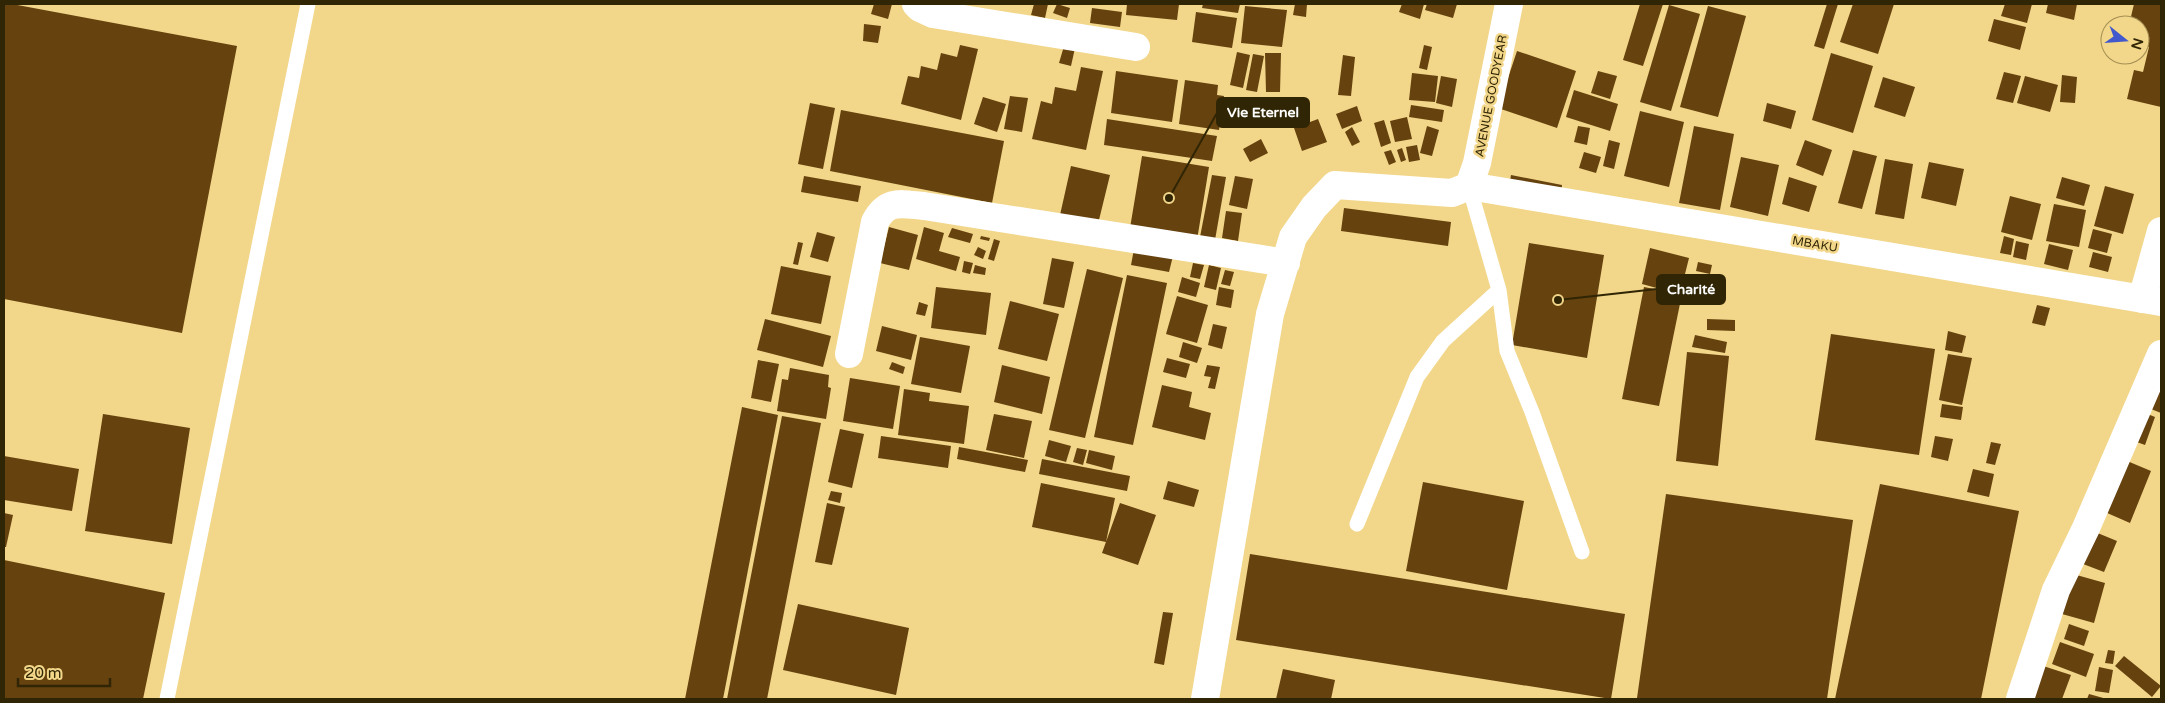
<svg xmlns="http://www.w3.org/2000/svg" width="2165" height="703" viewBox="0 0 2165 703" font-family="'Varela Round',sans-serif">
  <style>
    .building { fill: #66420f }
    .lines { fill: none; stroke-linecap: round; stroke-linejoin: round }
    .lane { stroke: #fff; stroke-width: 15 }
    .street { stroke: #fff; stroke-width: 28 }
    .labels { text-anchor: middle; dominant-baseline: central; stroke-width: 5; stroke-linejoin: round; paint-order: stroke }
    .street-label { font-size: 12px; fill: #302504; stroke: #f2d689 }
    .leader { fill: none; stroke: #302504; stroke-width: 2 }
    .callout-dot { fill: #302504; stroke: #f2d689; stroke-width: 2 }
    .callout { fill: #302504; stroke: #302504; stroke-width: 2 }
    .callout-label { font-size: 14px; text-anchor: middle; font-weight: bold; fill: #fff }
  </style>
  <rect width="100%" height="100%" fill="#f2d689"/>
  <!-- building -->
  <path class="building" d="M4 4H12L237 46 182 333 4 299Z
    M874 4H892L888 19 871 14Z
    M1034 4H1048L1045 18 1031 15Z
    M1057 4 1070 8 1067 18 1053 13Z
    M1127 4H1179L1177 20 1126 15Z
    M1203 4H1240L1238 13 1202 8Z
    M1295 4H1307L1306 17 1293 15Z
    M1402 4H1424L1420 19 1399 12Z
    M1427 4H1457L1453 18 1425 10Z
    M1640 4H1663L1643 66 1623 60Z
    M1827 4H1838L1824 49 1814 46Z
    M1853 4H1894L1878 54 1840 42Z
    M2005 4H2032L2027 23 2001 16Z
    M2048 4H2077L2074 20 2046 13Z
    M2134 4H2161V107L2127 99 2134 70 2143 72 2149 47 2140 45V25H2129Z
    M1669 5 1700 14 1671 111 1640 102Z
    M1245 6 1287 10 1282 47 1241 43Z
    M1708 6 1746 16 1718 117 1680 107Z
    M1092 8 1122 12 1120 27 1090 23Z
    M1196 12 1237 18 1232 48 1192 42Z
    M1994 19 2026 27 2020 50 1988 41Z
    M864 24 881 26 878 43 863 41Z
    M960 45 978 49 961 120 901 104 908 76 919 78 921 66 937 70 941 53 957 57Z
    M1424 45 1432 47 1427 70 1419 68Z
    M1064 46 1075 48 1071 66 1059 63Z
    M1517 51 1576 71 1557 128 1498 108Z
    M1237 52 1250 55 1243 88 1230 85Z
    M1265 53H1281L1280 92H1266Z
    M1831 53 1873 66 1853 133 1812 120Z
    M1253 54 1264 56 1257 92 1246 90Z
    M1343 55 1355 57 1351 96 1338 95Z
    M1081 67 1103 71 1086 150 1032 139 1041 101 1052 104 1055 87 1076 91Z
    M1116 71 1178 80 1172 122 1111 113Z
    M1598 71 1617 76 1610 99 1591 93Z
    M2004 72 2021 76 2013 103 1996 99Z
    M1412 73 1438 76 1435 102 1409 100Z
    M2062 75 2077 77 2075 103 2060 102Z
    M1441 76 1457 79 1452 107 1436 103Z
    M2025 76 2058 85 2050 112 2017 103Z
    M1883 77 1915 87 1905 117 1874 107Z
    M1185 80 1218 85 1217 95 1224 96 1219 130 1179 124Z
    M1574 90 1618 104 1610 131 1566 117Z
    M1010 96 1028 98 1022 132 1004 129Z
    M983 97 1006 104 997 132 974 124Z
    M810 103 835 108 823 169 798 164Z
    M1767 103 1796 111 1791 129 1763 121Z
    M1411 105 1444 110 1442 122 1409 117Z
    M1357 106 1362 121 1342 129 1336 114Z
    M841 110 1004 141 992 203 830 171Z
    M1640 111 1684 122 1669 187 1624 176Z
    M1407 117 1412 139 1395 142 1390 121Z
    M1107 119 1217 136 1212 161 1104 145Z
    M1318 119 1327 142 1302 151 1294 128Z
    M1384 120 1391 143 1381 147 1374 123Z
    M1427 126 1439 130 1432 156 1420 153Z
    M1578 126 1590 128 1587 145 1574 142Z
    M1694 126 1734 134 1720 210 1679 203Z
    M1352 127 1360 142 1352 146 1345 132Z
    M1261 139 1268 153 1250 162 1243 149Z
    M1609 140 1620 143 1614 169 1603 166Z
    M1805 140 1832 150 1823 176 1796 165Z
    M1417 145 1420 160 1409 162 1406 147Z
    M1402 148 1406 160 1401 162 1397 150Z
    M1391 150 1396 162 1389 165 1384 152Z
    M1853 150 1877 156 1862 209 1838 203Z
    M1584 152 1601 157 1596 173 1579 168Z
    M1142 156 1209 167 1197 240 1130 228Z
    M1741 157 1779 165 1768 216 1730 207Z
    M1885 159 1913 164 1904 219 1875 214Z
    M1929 162 1964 169 1956 206 1921 198Z
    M1071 166 1110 175 1098 224 1060 215Z
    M1212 175 1226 177 1215 240 1200 237Z
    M1511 175 1562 185 1561 197 1509 187Z
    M804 176 861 186 858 202 801 192Z
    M1235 176 1253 179 1247 209 1229 205Z
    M1789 177 1817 186 1809 212 1782 204Z
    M2062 177 2090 185 2084 206 2056 198Z
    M2105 186 2134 194 2123 234 2094 226Z
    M2010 196 2041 204 2032 240 2001 232Z
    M2054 204 2086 210 2079 247 2046 241Z
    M1344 208 1451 222 1448 246 1341 231Z
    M1226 211 1242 213 1238 241 1222 238Z
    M889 227 918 235 909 270 880 263Z
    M924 227 944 233 939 251 960 257 956 271 916 259Z
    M952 228 973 234 970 243 948 237Z
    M2093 229 2112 234 2107 253 2088 248Z
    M817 232 835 237 828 262 810 257Z
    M981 236 990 238 989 241 980 239Z
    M2004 236 2014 239 2011 255 2000 253Z
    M994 239 1000 241 994 261 988 259Z
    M2016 241 2029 244 2026 260 2013 257Z
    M798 242 803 243 798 265 793 264Z
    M1529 243 1604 255 1587 358 1512 345Z
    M2049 244 2073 250 2068 270 2044 264Z
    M978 247 986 251 983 259 974 255Z
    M1650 248 1689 258 1680 294H1682L1659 406 1622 399 1644 287 1675 293 1642 284Z
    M1134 249 1173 256 1169 272 1131 265Z
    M2093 252 2112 257 2108 272 2089 267Z
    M1052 258 1074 262 1064 308 1043 304Z
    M964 261 973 263 970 274 962 272Z
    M1698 262 1712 265 1710 274 1696 271Z
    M1193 263 1204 265 1200 279 1190 277Z
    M975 265 986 268 985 275 973 273Z
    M1209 265 1221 268 1216 290 1204 287Z
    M781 266 831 276 821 324 771 314Z
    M1087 269 1123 278 1085 438 1049 430Z
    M1225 270 1234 272 1230 286 1221 284Z
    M1127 275 1167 283 1133 445 1094 437Z
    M1182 277 1200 283 1196 297 1178 292Z
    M936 287 991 293 986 335 931 328Z
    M1219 287 1234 290 1231 308 1216 305Z
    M1177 296 1208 305 1197 343 1166 334Z
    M1010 301 1059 314 1047 361 998 349Z
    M919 302 928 305 925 316 916 314Z
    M2037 305 2050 308 2045 326 2032 323Z
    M765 319 831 336 823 367 757 350Z
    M1707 319 1735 320V331L1707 330Z
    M1213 324 1227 327 1222 349 1208 345Z
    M882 326 917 335 911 360 876 351Z
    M1948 331 1966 336 1962 353 1945 350Z
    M1831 334 1935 349 1919 455 1815 440Z
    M1695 335 1727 342 1725 353 1692 347Z
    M920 337 970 346 961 393 911 384Z
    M1183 342 1202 348 1197 363 1179 357Z
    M1687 352 1729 356 1718 466 1676 461Z
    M1948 354 1972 358 1962 405 1939 400Z
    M1167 358 1190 364 1186 378 1163 372Z
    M758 360 779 364 771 402 751 398Z
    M892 362 905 367 903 374 889 369Z
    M1002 365 1050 377 1042 414 994 402Z
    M1207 365 1220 367 1215 389 1208 388 1211 377 1204 376Z
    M790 368 829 375 828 387 831 388 826 419 777 411 782 379 788 380Z
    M850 378 900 386 893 429 843 421Z
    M2161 384V413L2136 403Z
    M1162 385 1192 392 1189 407 1211 413 1205 440 1152 427Z
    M904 389 930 393 929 401 969 406 964 444 898 435Z
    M1942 404 1963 407 1961 420 1940 417Z
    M742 407 778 415 723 699H685Z
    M2130 407 2155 417 2145 445 2120 436Z
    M103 414 190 428 172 544 85 531Z
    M994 414 1032 421 1024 458 986 450Z
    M782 416 821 423 767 699H727Z
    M840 429 864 434 852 488 828 482Z
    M881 436 951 446 948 468 878 458Z
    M1935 436 1953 439 1948 461 1931 457Z
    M1049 440 1071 446 1066 462 1045 456Z
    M1991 442 2001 444 1995 465 1986 463Z
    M959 447 1028 460 1025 472 957 459Z
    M1077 448 1087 450 1083 465 1073 462Z
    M1089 450 1115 456 1112 470 1086 463Z
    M4 456 79 469 72 511 4 500Z
    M2120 458 2151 471 2130 523 2098 509Z
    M1042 459 1130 476 1127 491 1039 474Z
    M1973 469 1994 474 1989 497 1967 492Z
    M1168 481 1199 490 1194 507 1163 499Z
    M1423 482 1524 501 1507 590 1406 571Z
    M1041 483 1115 498 1106 542 1032 527Z
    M1880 484 2019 511 1981 699H1835Z
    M831 491 842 493 840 503 828 500Z
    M1666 494 1853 520 1827 699H1649L1637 698Z
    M827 503 845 507 832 565 815 562Z
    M1120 503 1156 515 1138 565 1102 553Z
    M4 513 13 515 6 547H4Z
    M2083 527 2117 541 2104 572 2070 559Z
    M1250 554 1625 614 1611 699 1236 640Z
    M4 560 165 593 143 699H4Z
    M2073 574 2105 583 2094 623 2062 614Z
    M798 604 909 628 896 695 783 670Z
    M1163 612 1173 613 1164 665 1154 663Z
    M2069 624 2089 631 2084 646 2064 639Z
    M2060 642 2094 654 2086 677 2052 664Z
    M2108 650 2115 651 2113 664 2105 663Z
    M2124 656 2161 686 2152 697 2115 666Z
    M2037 664 2071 675 2062 699H2036L2026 696Z
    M2099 667 2113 670 2109 693 2095 691Z
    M1283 669 1335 680 1331 699H1276Z
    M2089 694 2107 699H2087Z"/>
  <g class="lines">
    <!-- lane -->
    <path class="lane" d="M1469 186 1499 290 1507 351 1532 412 1582 552
      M1357 524 1417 377 1443 341 1499 290
      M167 699 308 4"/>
    <!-- street -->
    <path class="street" d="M916 4 920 8 933 14 1136 47
      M1469 186 2161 302
      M1469 186 1477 163 1509 4
      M2142 299 2161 231
      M849 354 875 222C887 199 901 204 924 206L1286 263
      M1205 699 1270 314 1293 237 1314 207 1335 185 1452 193 1469 186
      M2020 699 2056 590 2086 528 2161 354"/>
  </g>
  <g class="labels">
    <!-- street labels -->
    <g class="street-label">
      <text transform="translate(1491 96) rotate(-79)">AVENUE GOODYEAR</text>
      <text transform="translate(1815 244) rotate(10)">MBAKU</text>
    </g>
  </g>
  <!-- callouts -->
  <path class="leader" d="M1169 198L1217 113M1558 300L1657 289"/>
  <g class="callout-dot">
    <circle cx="1169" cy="198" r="5"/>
    <circle cx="1558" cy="300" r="5"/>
  </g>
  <g class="callout">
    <rect x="1217" y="98" width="92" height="29" rx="5"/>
    <rect x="1657" y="275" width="68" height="29" rx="5"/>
  </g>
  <g class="callout-label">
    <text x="1263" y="117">Vie Eternel</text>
    <text x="1691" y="294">Charité</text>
  </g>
  <!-- border -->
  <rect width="2165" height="703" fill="none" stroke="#302504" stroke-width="10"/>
  <!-- north arrow -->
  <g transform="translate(2125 40) rotate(107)"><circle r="24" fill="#f2d689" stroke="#a48f54"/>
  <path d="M0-4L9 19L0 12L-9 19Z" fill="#4159cc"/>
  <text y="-8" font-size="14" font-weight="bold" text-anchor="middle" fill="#302504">N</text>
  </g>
  <!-- scale -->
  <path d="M18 678v8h92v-8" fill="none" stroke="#302504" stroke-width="2.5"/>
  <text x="25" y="678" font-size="15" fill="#302504" stroke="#f2d689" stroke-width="4" paint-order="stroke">20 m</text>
</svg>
